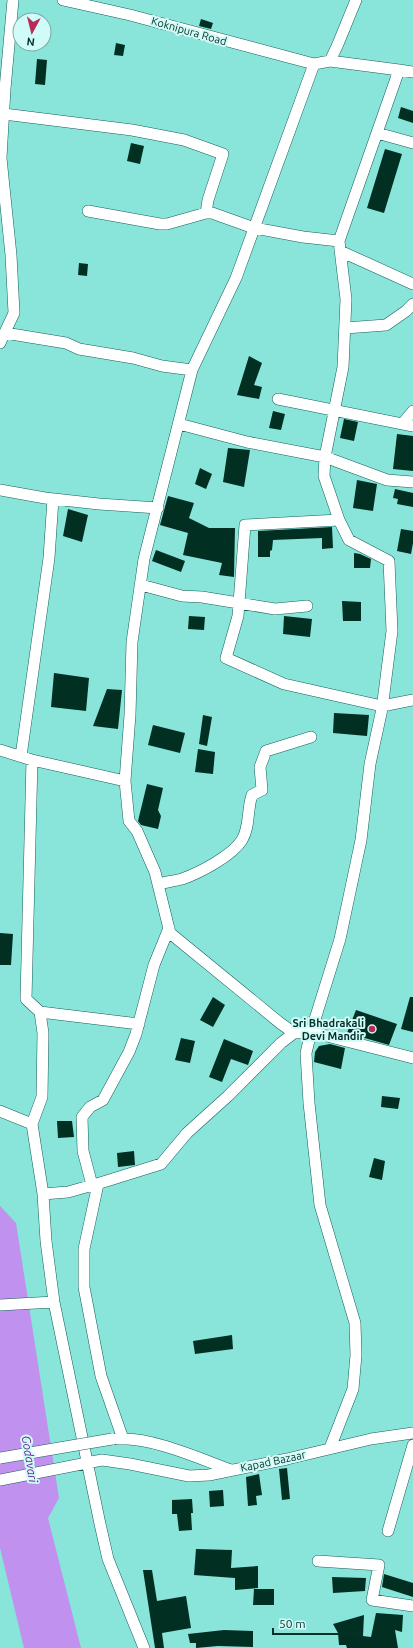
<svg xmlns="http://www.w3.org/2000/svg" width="413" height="1648" viewBox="0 0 413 1648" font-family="Ubuntu,sans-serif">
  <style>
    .water { fill: #c191ef }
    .building { fill: #013022 }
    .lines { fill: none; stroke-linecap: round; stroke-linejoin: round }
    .minor-casing { stroke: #15605a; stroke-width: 12 }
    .minor { stroke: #fff; stroke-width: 11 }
    .minor-bridge-casing { stroke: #15605a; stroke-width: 12; stroke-linecap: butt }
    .minor-bridge { stroke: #fff; stroke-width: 11 }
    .poi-dot { fill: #b92a59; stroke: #d1fbf6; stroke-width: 1.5 }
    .labels { text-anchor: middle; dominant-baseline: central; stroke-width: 4; stroke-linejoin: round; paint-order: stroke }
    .street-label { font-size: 11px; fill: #052f2b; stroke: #d1fbf6 }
    .poi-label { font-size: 11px; font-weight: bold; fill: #052f2b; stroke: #d1fbf6; text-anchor: end }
    .water-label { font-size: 12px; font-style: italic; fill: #642591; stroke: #d1fbf6 }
  </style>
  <rect width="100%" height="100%" fill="#89e4da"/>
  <!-- water -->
  <path class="water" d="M0 1206 16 1223 59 1498 48 1518 81 1648H24L0 1548Z"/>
  <!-- building -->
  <path class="building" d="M201 19 213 23 211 29 199 26Z
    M116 43 125 45 123 56 114 55Z
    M37 59 47 60 45 85 35 84Z
    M401 107 413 111V123L398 118Z
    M131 143 144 146 140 164 127 161Z
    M385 149 402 154 384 213 367 208Z
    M79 263 88 264 87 276 78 275Z
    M249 356 262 363 254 385 262 387 259 399 237 395Z
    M273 411 285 414 281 430 269 428Z
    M344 419 358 422 354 441 340 438Z
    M397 434 413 436V471L393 469Z
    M228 448 250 450 244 487 223 482Z
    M200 468 212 474 206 489 195 484Z
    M357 480 377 484 373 511 353 508Z
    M395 489 413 493V507L397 504 398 499 393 498Z
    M168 496 194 503 189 518 209 528H235L234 577 219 575 222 563 183 555 188 533 160 525Z
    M68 509 88 515 82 542 63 536Z
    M332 527 333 548 322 549V538L273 540 272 550 270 551V557H258V531Z
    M401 529 413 531V543L411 554 397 551Z
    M156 550 185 561 181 572 152 561Z
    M354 553 360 554 371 559 370 568H354Z
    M342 601 361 602V621H343Z
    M189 616 205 617 204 630 188 629Z
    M284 616 312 619 310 637 283 634Z
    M54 673 89 678 86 711 51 707Z
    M107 689 122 690 118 729 93 726Z
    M334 713 369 715 367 736 333 733Z
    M203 715 212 717 207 746 199 744Z
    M153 725 185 733 180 753 148 745Z
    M198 749 215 752 213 774 195 772Z
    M147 784 163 788 158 810 161 816 158 829 141 825 138 821Z
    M0 933 13 934 11 965H0Z
    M213 997 225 1005 213 1027 200 1020Z
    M410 997H413V1032L401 1029Z
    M356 1010 397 1024 389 1045 347 1033Z
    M181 1038 195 1041 190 1063 175 1060Z
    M224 1039 253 1051 248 1065 231 1059 222 1082 209 1077Z
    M330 1044 345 1048 341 1069 314 1062 315 1052 319 1046Z
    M382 1096 400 1098 398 1109 381 1107Z
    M57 1121H72L74 1137 58 1138Z
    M134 1151 135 1165 118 1167 117 1153Z
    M374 1158 385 1161 382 1180 369 1177Z
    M232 1335 233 1349 195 1354 193 1341Z
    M287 1468 290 1499 282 1500 279 1469Z
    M259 1474 262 1495 256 1496 257 1505 248 1506 246 1477Z
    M223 1490 224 1506 210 1507 209 1491Z
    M192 1499 193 1513H191L192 1530 179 1531 177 1514H172V1500Z
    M196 1549 232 1550 231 1568 258 1566V1588L235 1590V1578L194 1575Z
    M143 1570H152L157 1601 186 1596 191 1628 162 1633 164 1648H155Z
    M384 1574 413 1583V1597L382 1587Z
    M332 1577 366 1578 365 1591 333 1593Z
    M254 1589H274V1605H253Z
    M376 1613 403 1615 402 1632 395 1630 398 1648H347L346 1645H339L338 1633 333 1624 364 1615 363 1636 371 1637Z
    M224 1630 253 1631V1647L218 1646 196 1648V1643H190L188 1634Z"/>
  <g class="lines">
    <!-- minor casing -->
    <g class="minor-casing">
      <path id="minor" d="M63 0 130 15 314 64 330 61 338 44 356 0
        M330 61 399 70 339 241 346 299 343 367 325 457 387 480 413 482
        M399 70 413 72
        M0 115 4 114 132 130 184 140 223 154 208 200 206 213
        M377 133 413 143
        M88 211 160 224H167L206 213H212L254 228 303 237 339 241
        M340 251 413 284
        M345 328 386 325 406 311 413 304
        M5 333 66 343 79 349 133 358 162 366 192 370
        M0 343 14 313 11 255 1 158 5 89 13 0
        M278 399 413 426
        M403 423 413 411
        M179 424 247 442 325 457 324 476 339 520 349 540 389 561 392 631 382 709 370 764 361 840 340 939 311 1032 306 1053 309 1103 320 1205 355 1323 356 1355 353 1389 330 1448
        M0 490 45 498 99 504 158 508
        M339 520 245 525 238 616 226 658 284 684 382 706 413 700
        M141 585 182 596 202 597 275 609 307 606
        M0 750 32 760 125 781 129 821 137 831 155 872 170 933 280 1023 294 1033
        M21 756 49 558 53 499
        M32 760 26 999 40 1012 43 1033 42 1097 32 1124
        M125 781 130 715 132 642 144 559 192 370 236 278 314 64
        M158 884C166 882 174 881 182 879 199 873 232 856 242 840 250 827 247 809 252 795L262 790 260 767 266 751 311 737
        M40 1012 139 1024
        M0 1111 32 1124 43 1194 46 1241 54 1302 100 1524 108 1559 144 1648
        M98 1184 84 1249V1287L101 1376 123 1439
        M92 1185 83 1151 82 1117 90 1107 103 1100 129 1052 136 1034 154 965 169 928
        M43 1194 68 1192 100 1183 161 1164 187 1133 228 1096 281 1043 294 1033 311 1032 413 1058
        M0 1305 54 1302
        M117 1439C152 1437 198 1458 231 1470
        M0 1480 102 1460 130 1464 189 1476 209 1475 287 1459 371 1439 413 1433
        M388 1531 413 1445
        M318 1561 379 1565 372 1600 413 1606"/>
    </g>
    <!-- minor -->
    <use href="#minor" class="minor"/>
    <!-- minor-bridge casing -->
    <g class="minor-bridge-casing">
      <path id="minor-bridge" d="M0 1458 112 1439"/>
    </g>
    <!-- minor-bridge -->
    <use href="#minor-bridge" class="minor-bridge"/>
  </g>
  <!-- markers -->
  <circle class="poi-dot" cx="372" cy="1029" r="4"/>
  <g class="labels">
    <!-- street labels -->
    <g class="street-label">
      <text transform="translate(189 31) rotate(16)">Koknipura Road</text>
      <text transform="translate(273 1461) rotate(-12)">Kapad Bazaar</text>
    </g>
    <!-- poi labels -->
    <g class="poi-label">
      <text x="364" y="1023">Sri Bhadrakali<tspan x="364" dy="13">Devi Mandir</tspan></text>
    </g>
    <!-- water labels -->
    <g class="water-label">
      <text transform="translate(30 1459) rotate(81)">Godavari</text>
    </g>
  </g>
  <!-- north arrow -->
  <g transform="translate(32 32) rotate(187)"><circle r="19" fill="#d1fbf6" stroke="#7fa9a5"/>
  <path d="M0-3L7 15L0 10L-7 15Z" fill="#b92a59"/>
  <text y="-6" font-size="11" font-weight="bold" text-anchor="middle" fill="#052f2b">N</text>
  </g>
  <!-- scale -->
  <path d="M273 1628v6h87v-6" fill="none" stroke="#052f2b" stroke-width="2"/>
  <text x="279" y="1628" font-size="12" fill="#052f2b" stroke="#d1fbf6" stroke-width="3" paint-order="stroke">50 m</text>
</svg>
